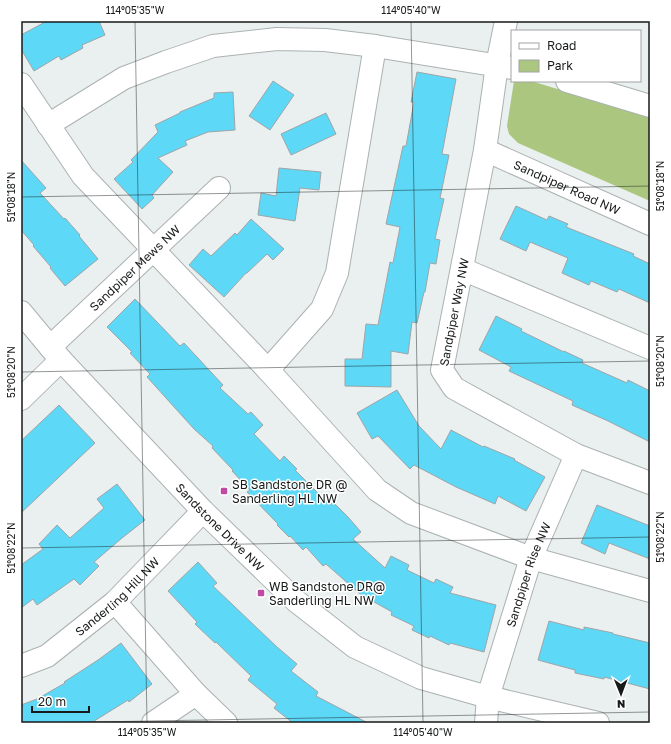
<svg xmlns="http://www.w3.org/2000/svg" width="671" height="744" viewBox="0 0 671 744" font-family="'Golos Text',sans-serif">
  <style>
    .green { fill: #abc77f }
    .building { fill: #5dd8f7; stroke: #9fa5a7 }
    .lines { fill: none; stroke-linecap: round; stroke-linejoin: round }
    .minor-casing { stroke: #abb2b1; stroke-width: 24 }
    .minor { stroke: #fff; stroke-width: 22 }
    .ticks { fill: none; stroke: #171a19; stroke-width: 1; stroke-opacity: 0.45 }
    .poi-dot { fill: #bf4ba4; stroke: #fff; stroke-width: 1.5 }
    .labels { text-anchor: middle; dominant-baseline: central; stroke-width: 3; stroke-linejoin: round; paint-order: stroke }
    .street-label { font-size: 12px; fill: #171a19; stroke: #fff }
    .poi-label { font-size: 12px; fill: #171a19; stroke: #fff; text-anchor: start }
    .neatline { fill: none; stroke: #171a19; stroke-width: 1.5 }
    .ticks-label { font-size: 10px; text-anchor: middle; fill: #171a19 }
  </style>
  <rect width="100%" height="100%" fill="#e9f0ef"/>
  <!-- green -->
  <path class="green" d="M514 81H531L650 117V201L518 143 509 134 507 126Z"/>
  <!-- building -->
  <path class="building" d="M47 21H99L105 35 82 45 83 48 61 60 59 56 34 71 21 49V35Z
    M417 72 456 79 442 154 449 155 440 198 444 199 435 239 440 240 436 264 430 263 425 292H424L417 323 412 322 408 354 391 351V387L345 386V359H362L366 324 378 325 390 262 393 263 400 227 386 224 403 146H406L414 102H411Z
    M273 81 294 95 270 130 249 116Z
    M233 92 235 130 208 132 185 141 187 145 158 158 173 172 152 195 154 198 142 209 114 179 133 162 131 160 158 132 155 125 180 113V112L214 98V93Z
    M326 113 336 134 291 155 281 134Z
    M21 160 46 188 40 193 64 219 65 218 80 235 79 236 98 259 65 286 50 268 51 267 33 246 34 245 21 230Z
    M279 168 321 172 319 190 300 188 295 221 258 215 261 193 276 196Z
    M516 206 547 220 549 216 568 224 566 227 634 254 633 256 650 264V303L619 289 617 292 591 281 589 285 562 273 568 258 530 242 526 251 500 239Z
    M251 219 284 249 273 260 267 254 247 273H246L224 297 189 265 203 249 211 256 235 233 237 235Z
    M135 299 180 346 184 343 223 385 220 388 248 414 251 412 263 425 254 434 280 461 284 456 297 469 295 470 330 505 333 502 348 517 361 532 353 539 385 568 391 556 409 565 407 570 434 583 436 579 453 587 450 593 496 605 484 652 450 643 449 645 430 636 429 638 412 630 414 626 391 615 392 612 360 594 326 564 323 566 306 547 303 550 290 536 289 537 277 525 278 524 247 492 250 490 232 471 233 470 212 448 213 446 194 429 147 377 150 374 130 353 132 352 107 327Z
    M496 316 522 329 521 331 564 352V351L583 360 582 363 627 383 628 380 650 391V442L608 421 572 405 573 401 509 371 511 367 479 350Z
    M397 390 419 426 441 449 451 430 483 447 484 446 515 459 514 460 545 477 526 511 498 496 495 504 456 487 414 465 410 469 378 436 372 439 357 413Z
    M59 405 95 443 21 513V441Z
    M117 484 145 520 122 538 94 562 99 566 80 585 74 579 37 605 33 599 21 608V565L43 549 39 544 57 525 70 538 104 508 97 499Z
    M597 505 650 526V559L609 543 605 554 581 543Z
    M198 562 217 583 213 586 277 647 297 664 291 671 318 692 316 696 368 723H293L274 708 277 704 248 680 251 676 216 642 215 643 195 624 197 622 168 591Z
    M549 621 584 630V627L613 633V634L650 643V689L604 677V679L575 673V670L538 660Z
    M121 643 152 684 129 702 128 700 91 723H21V705L37 699 65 683 64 682 98 660Z"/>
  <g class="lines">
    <!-- minor casing -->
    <g class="minor-casing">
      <g id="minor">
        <path d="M506 21 497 65 485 150 442 370 454 388 576 455 650 483"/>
        <path d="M567 81 650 106"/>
        <path d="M21 84 83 176 268 370 377 490 411 513 531 558 650 591"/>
        <path d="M48 125 124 78 166 62 213 46 277 39 325 40 375 46 512 68"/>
        <path id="s1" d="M485 150 650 224"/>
        <path d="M462 269 650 348"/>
        <path id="s2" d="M21 312 61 360 203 511 296 601 355 647 421 678 488 697 598 723"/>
        <path id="s3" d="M50 347 219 188"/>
        <path d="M268 370 322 309 337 273 375 46"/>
        <path d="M21 399 61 360"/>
        <path d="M115 602 196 694 226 723"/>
        <path id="s4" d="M21 666 47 656 115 602 203 511"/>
        <path d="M153 723 196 694"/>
        <path id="s5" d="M486 723 488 697 531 558 576 455"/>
      </g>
    </g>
    <!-- minor -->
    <use href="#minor" class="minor"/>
  </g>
  <!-- ticks -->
  <path class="ticks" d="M21 21H24M135 21 147 723M411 21 423 723M21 197 650 186M21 372 650 361M21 548 650 537M39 723 650 712"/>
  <!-- markers -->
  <g class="poi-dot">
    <rect x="220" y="487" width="8" height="8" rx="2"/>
    <rect x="257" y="589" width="8" height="8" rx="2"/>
  </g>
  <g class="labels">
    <!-- street labels -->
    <g class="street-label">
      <text stroke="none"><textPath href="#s1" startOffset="90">Sandpiper Road NW</textPath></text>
      <text stroke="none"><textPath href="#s3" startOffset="116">Sandpiper Mews NW</textPath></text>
      <text transform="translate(454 312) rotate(-79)">Sandpiper Way NW</text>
      <text stroke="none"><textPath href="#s2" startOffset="293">Sandstone Drive NW</textPath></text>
      <text stroke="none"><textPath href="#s5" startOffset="155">Sandpiper Rise NW</textPath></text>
      <text stroke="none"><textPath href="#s4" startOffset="120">Sanderling Hill NW</textPath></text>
    </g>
    <!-- poi labels -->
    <g class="poi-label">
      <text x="232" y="484">SB Sandstone DR @<tspan x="232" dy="14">Sanderling HL NW</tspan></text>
      <text x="269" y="586">WB Sandstone DR@<tspan x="269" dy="14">Sanderling HL NW</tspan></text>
    </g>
  </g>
  <!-- border -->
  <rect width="671" height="744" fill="none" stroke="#ffffff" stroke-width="44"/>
  <!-- legend -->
  <rect x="511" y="30" width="130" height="52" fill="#ffffff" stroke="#a2a3a3"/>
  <rect x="519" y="43" width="20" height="6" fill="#ffffff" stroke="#a2a3a3"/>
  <text x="547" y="50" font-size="12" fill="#171a19">Road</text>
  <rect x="519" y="60" width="20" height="12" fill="#abc77f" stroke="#a2a3a3"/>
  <text x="547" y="70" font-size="12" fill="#171a19">Park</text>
  <!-- north arrow -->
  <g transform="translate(621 694) rotate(179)" stroke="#ffffff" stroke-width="3" paint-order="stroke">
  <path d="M0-3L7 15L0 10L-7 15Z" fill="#171a19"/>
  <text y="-6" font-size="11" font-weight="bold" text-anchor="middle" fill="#171a19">N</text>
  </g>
  <!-- scale -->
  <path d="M32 706v6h57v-6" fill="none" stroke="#171a19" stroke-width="2"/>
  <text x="38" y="706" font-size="12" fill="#171a19" stroke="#ffffff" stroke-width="3" paint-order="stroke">20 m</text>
  <rect x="22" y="22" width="627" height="700" class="neatline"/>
  <g class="ticks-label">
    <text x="135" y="14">114°05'35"W</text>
    <text x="411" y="14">114°05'40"W</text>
    <text transform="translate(660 186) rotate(-90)" y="4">51°08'18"N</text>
    <text transform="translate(11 197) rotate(-90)" y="4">51°08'18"N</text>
    <text transform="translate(660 361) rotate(-90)" y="4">51°08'20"N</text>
    <text transform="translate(11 372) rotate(-90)" y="4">51°08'20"N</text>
    <text transform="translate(660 537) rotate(-90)" y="4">51°08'22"N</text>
    <text transform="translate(11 548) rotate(-90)" y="4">51°08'22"N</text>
    <text x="147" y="736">114°05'35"W</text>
    <text x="423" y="736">114°05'40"W</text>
  </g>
</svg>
